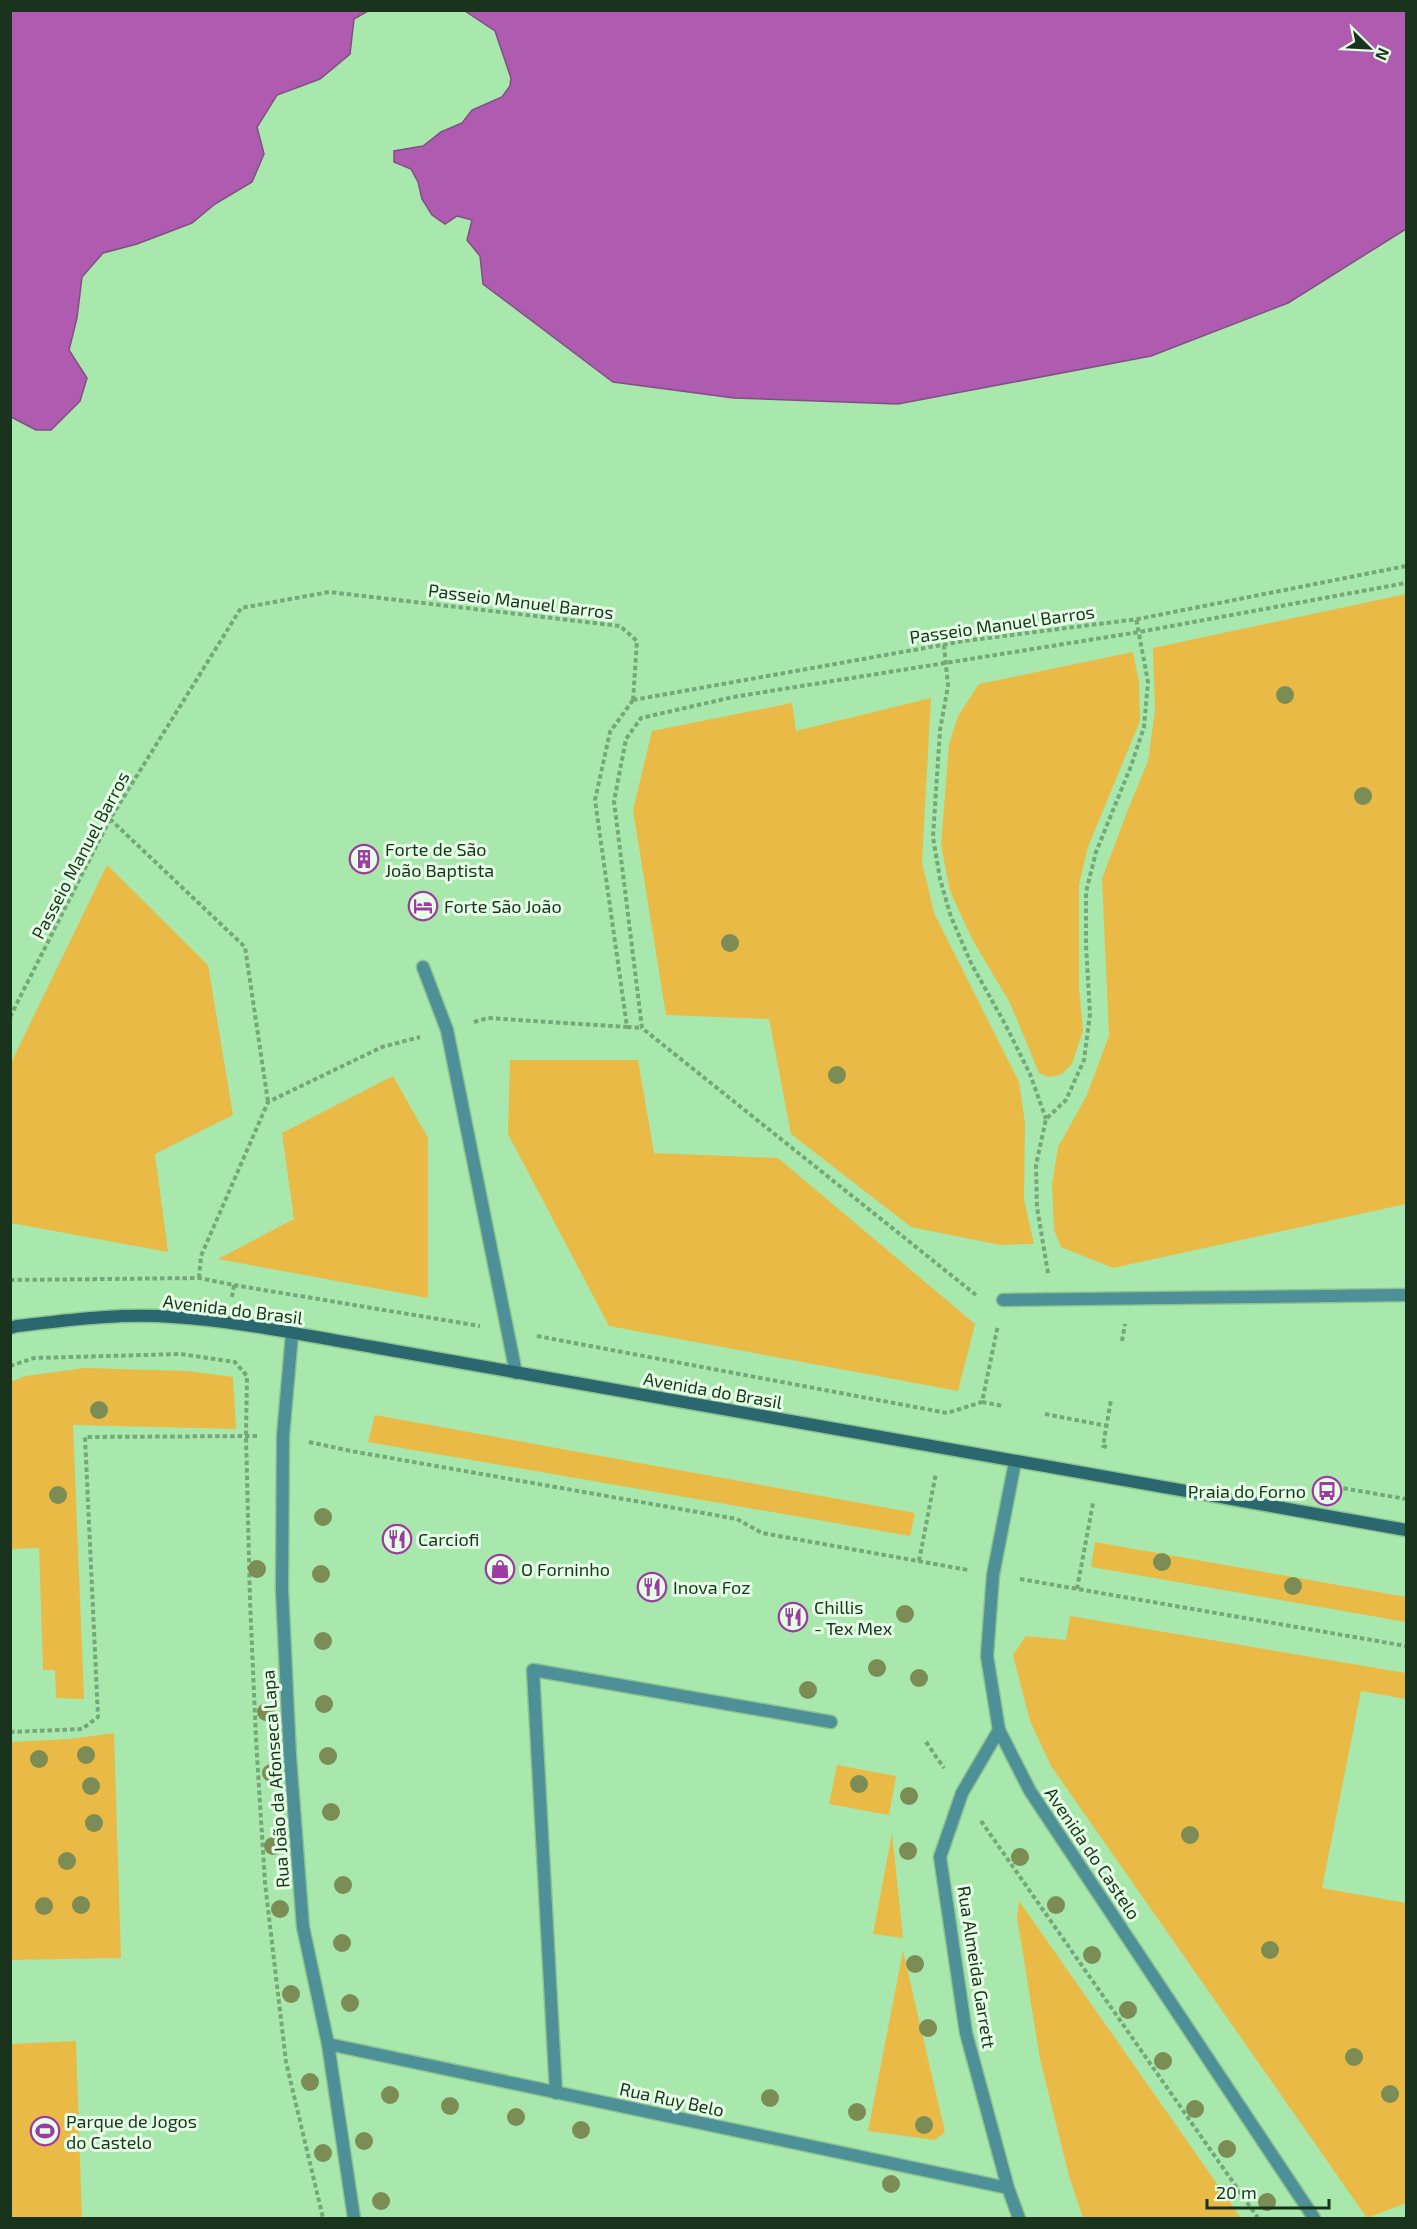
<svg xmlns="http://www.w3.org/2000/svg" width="1417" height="2229" viewBox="0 0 1417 2229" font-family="'Exo 2',sans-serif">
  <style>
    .green { fill: #e9ba46 }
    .water { fill: #ae5bb0; stroke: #824f84; stroke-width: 1.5 }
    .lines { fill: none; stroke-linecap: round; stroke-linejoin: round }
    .service-casing { stroke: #8cc490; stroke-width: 15 }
    .pedestrian-casing { stroke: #8cc490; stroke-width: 15 }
    .minor-casing { stroke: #8cc490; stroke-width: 15 }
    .tertiary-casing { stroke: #8cc490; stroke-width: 15 }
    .secondary-casing { stroke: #8cc490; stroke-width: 15 }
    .path { stroke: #75a779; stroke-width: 4; stroke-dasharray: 4.5 3; stroke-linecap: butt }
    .service { stroke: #4d9098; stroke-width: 12 }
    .pedestrian { stroke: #4d9098; stroke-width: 12 }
    .minor { stroke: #4d9098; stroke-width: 12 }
    .tertiary { stroke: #4d9098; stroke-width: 12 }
    .secondary { stroke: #2b676e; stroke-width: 12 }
    .tree { fill: #7b8c54 }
    .labels { text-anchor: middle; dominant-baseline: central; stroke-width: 6; stroke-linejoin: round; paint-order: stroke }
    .street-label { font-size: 18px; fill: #1a331c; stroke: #e5ffe6 }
    .poi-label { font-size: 18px; fill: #1a331c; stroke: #e5ffe6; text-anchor: start }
  </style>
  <rect width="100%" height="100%" fill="#a8e8ad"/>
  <!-- green -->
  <path class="green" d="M1406 594V1204L1113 1268 1061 1247 1054 1230 1052 1184 1058 1147 1086 1097 1109 1036 1102 879 1125 817 1148 761 1155 711 1153 648Z
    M1133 652 1139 682 1140 721 1088 847 1079 884V987L1083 1031 1072 1064 1062 1074 1049 1077 1039 1073 1010 1003 972 939 950 891 941 845 949 744 958 716 979 684Z
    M931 698 922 862 934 913 1019 1082 1025 1123 1024 1200 1034 1244 1000 1245 911 1227 791 1134 769 1019 666 1015 633 810 652 731 792 703 796 731Z
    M107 865 208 965 233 1115 155 1154 168 1252 11 1223V1063Z
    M510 1060H638L654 1153 778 1158 975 1324 958 1391 609 1326 508 1134Z
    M393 1076 428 1138V1298L218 1259 294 1219 282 1133Z
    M84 1368 188 1371 233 1377 236 1429 73 1425 84 1699 56 1698 55 1670H43L39 1548 11 1549 10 1382 26 1376Z
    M375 1415 915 1513 910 1536 368 1442Z
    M1095 1542 1406 1597V1622L1091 1567Z
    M1070 1616 1406 1673V1699L1361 1691 1322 1888 1406 1903V2203L1367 2218 1051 1766 1030 1721 1013 1655 1026 1636 1066 1640Z
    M114 1733 121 1958 11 1960V1742L69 1739Z
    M837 1765 896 1776 889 1815 829 1804Z
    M892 1833 903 1938 873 1934Z
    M1019 1901 1241 2218H1083L1069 2176 1040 2059 1017 1917Z
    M903 1951 945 2132 935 2140 868 2131Z
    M76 2041 82 2218H11V2044Z"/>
  <!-- water -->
  <path class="water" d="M10 11H368L354 19 350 54 320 79 277 95 257 127 264 154 252 182 215 204 192 223 137 244 103 253 82 277 77 318 69 350 87 378 80 401 51 430H36L11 417Z
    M465 11H1406V229L1288 303 1151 356 898 404 734 398 613 382 483 284 480 256 467 240 472 220 457 216 445 224 432 215 422 199 418 182 411 169 394 162V151L423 146 441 132 462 123 472 110 502 97 510 86 511 78 495 31Z"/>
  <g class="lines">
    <!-- service casing -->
    <g class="service-casing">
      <path id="service" d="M423 967 447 1030 516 1373
        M556 2093 533 1670 831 1722"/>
    </g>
    <!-- pedestrian casing -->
    <g class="pedestrian-casing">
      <path id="pedestrian" d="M1003 1300 1406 1295"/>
    </g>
    <!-- minor casing -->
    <g class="minor-casing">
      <path id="minor" d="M292 1334 283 1436 282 1590 290 1757 303 1927 328 2044 354 2218
        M999 1730 962 1793 940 1857 966 2033 1008 2188 1019 2218
        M328 2044 1008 2188"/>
    </g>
    <!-- tertiary casing -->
    <g class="tertiary-casing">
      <path id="tertiary" d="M1015 1462 993 1575 987 1656 999 1730 1030 1791 1314 2218"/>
    </g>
    <!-- secondary casing -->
    <g class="secondary-casing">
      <path id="secondary" d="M10 1328 17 1326C69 1320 121 1313 173 1317 240 1321 307 1336 373 1347L1406 1530"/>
    </g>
    <!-- path -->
    <path class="path" d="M944 645 948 686 940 730 933 837 940 879 951 917 971 963 1005 1024 1030 1074 1046 1119
      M633 700 964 641 1138 619 1406 566
      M110 819 245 947 268 1102
      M10 1017 110 819 241 608 329 592 620 626 637 641 633 700
      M474 1022 488 1018 627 1027 595 800 610 732 633 700
      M627 1027 642 1028
      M1048 1273 1037 1207 1036 1165 1046 1119 1066 1100 1084 1060 1090 1014 1086 945V892L1096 852 1131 766 1144 727 1148 682 1136 618
      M199 1278 201 1256 268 1102 382 1047 420 1037
      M10 1280 199 1278 234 1285 232 1297
      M234 1285 480 1326
      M976 1295 642 1028 614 801 626 739 641 718 733 697 1139 632 1406 583
      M537 1336 947 1413 982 1402 998 1325
      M1122 1341 1125 1324
      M10 1366 34 1358 181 1354 235 1362 247 1376 246 1436 250 1601 256 1739 265 1883 286 2062 323 2218
      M982 1402 1003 1406
      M1045 1414 1107 1426
      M309 1442 351 1451 737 1519 762 1533 968 1570
      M1107 1447 1103 1446 1111 1400
      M1336 1487 1406 1499
      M919 1561 936 1473
      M1020 1579 1406 1646
      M1077 1589 1093 1503
      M10 1732 82 1729 98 1717 85 1437 257 1436
      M926 1742 944 1768
      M981 1821 1258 2218"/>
    <!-- service -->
    <use href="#service" class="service"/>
    <!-- pedestrian -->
    <use href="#pedestrian" class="pedestrian"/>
    <!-- minor -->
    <use href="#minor" class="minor"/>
    <!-- tertiary -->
    <use href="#tertiary" class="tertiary"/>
    <!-- secondary -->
    <use href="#secondary" class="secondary"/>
  </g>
  <!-- trees -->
  <g class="tree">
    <circle cx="1285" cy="695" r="9"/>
    <circle cx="1363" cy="796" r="9"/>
    <circle cx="730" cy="943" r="9"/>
    <circle cx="837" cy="1075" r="9"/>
    <circle cx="99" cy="1410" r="9"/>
    <circle cx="58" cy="1495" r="9"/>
    <circle cx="323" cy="1517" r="9"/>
    <circle cx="1162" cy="1562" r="9"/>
    <circle cx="257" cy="1569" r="9"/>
    <circle cx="321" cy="1574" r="9"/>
    <circle cx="1293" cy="1586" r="9"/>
    <circle cx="905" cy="1614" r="9"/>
    <circle cx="323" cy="1641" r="9"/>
    <circle cx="877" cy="1668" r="9"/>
    <circle cx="919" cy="1678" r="9"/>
    <circle cx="808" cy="1690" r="9"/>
    <circle cx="324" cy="1704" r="9"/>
    <circle cx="266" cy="1712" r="9"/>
    <circle cx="86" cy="1755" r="9"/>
    <circle cx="328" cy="1756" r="9"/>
    <circle cx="39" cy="1759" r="9"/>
    <circle cx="271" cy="1773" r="9"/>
    <circle cx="859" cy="1784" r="9"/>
    <circle cx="91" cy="1786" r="9"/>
    <circle cx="909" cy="1796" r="9"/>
    <circle cx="331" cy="1812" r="9"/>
    <circle cx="94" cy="1823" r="9"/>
    <circle cx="1190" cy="1835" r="9"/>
    <circle cx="273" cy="1846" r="9"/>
    <circle cx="908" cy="1851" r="9"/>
    <circle cx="1020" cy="1857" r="9"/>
    <circle cx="67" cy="1861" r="9"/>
    <circle cx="343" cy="1885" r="9"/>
    <circle cx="81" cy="1905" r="9"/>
    <circle cx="1056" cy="1905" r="9"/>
    <circle cx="44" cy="1906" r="9"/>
    <circle cx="280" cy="1909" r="9"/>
    <circle cx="342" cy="1943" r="9"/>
    <circle cx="1270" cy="1950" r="9"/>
    <circle cx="1092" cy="1955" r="9"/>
    <circle cx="915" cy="1964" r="9"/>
    <circle cx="291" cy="1994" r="9"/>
    <circle cx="350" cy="2003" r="9"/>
    <circle cx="1128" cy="2010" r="9"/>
    <circle cx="928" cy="2028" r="9"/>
    <circle cx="1354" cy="2057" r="9"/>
    <circle cx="1163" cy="2061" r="9"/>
    <circle cx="310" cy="2082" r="9"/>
    <circle cx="1390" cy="2094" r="9"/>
    <circle cx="390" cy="2095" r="9"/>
    <circle cx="770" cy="2098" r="9"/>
    <circle cx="450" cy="2106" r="9"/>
    <circle cx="1195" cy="2109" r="9"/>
    <circle cx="857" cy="2112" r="9"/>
    <circle cx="516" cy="2117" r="9"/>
    <circle cx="924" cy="2125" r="9"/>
    <circle cx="581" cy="2130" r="9"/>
    <circle cx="364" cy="2141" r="9"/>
    <circle cx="1227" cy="2149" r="9"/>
    <circle cx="323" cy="2153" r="9"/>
    <circle cx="891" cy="2184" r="9"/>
    <circle cx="381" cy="2201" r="9"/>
    <circle cx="1267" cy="2202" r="9"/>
  </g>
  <!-- icons -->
  <defs>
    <g id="building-ring" transform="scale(1.5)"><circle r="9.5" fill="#e5ffe6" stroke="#9e3ba2" stroke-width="1.5"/><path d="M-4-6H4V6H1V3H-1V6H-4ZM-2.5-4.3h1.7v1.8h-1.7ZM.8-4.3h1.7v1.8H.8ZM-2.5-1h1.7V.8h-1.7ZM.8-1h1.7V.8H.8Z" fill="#9e3ba2"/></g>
    <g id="hotel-ring" transform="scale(1.5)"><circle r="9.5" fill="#e5ffe6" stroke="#9e3ba2" stroke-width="1.5"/><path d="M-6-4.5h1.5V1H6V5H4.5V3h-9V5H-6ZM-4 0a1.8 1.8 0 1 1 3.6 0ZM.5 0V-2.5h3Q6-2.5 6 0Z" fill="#9e3ba2"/></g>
    <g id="bus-ring" transform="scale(1.5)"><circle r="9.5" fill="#e5ffe6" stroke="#9e3ba2" stroke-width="1.5"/><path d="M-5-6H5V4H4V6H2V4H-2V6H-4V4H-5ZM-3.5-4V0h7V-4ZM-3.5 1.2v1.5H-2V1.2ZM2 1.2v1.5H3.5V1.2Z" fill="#9e3ba2"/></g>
    <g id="restaurant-ring" transform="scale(1.5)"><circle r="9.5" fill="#e5ffe6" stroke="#9e3ba2" stroke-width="1.5"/><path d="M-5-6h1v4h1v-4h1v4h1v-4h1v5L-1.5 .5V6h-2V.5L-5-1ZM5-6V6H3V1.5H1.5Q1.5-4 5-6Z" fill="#9e3ba2"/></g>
    <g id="shop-ring" transform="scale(1.5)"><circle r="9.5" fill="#e5ffe6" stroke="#9e3ba2" stroke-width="1.5"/><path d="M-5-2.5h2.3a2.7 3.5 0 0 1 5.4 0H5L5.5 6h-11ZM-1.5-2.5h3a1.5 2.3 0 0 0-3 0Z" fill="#9e3ba2"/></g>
    <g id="stadium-ring" transform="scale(1.5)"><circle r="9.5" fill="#e5ffe6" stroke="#9e3ba2" stroke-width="1.5"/><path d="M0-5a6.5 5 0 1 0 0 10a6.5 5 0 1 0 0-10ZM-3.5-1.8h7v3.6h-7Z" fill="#9e3ba2"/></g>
  </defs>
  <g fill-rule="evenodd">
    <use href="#building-ring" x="364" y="859"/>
    <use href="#hotel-ring" x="423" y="906"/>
    <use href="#bus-ring" x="1327" y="1491"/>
    <use href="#restaurant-ring" x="397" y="1539"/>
    <use href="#shop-ring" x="500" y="1569"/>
    <use href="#restaurant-ring" x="652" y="1587"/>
    <use href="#restaurant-ring" x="793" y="1617"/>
    <use href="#stadium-ring" x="45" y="2131"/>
  </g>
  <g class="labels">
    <!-- street labels -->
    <g class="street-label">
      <text transform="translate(521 601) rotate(7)">Passeio Manuel Barros</text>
      <text transform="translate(1002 624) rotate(-8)">Passeio Manuel Barros</text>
      <text transform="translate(80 855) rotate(-62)">Passeio Manuel Barros</text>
      <text transform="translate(233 1309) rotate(7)">Avenida do Brasil</text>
      <text transform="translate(713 1390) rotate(10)">Avenida do Brasil</text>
      <text transform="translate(275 1779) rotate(-94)">Rua João da Afonseca Lapa</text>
      <text transform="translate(1093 1853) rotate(56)">Avenida do Castelo</text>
      <text transform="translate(977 1967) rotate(81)">Rua Almeida Garrett</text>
      <text transform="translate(672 2099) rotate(12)">Rua Ruy Belo</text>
    </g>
    <!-- poi labels -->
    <g class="poi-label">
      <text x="385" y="849">Forte de São<tspan x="385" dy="21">João Baptista</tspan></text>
      <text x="444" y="906">Forte São João</text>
      <text x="1306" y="1491" text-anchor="end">Praia do Forno</text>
      <text x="418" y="1539">Carciofi</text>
      <text x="521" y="1569">O Forninho</text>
      <text x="673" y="1587">Inova Foz</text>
      <text x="814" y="1607">Chillis<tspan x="814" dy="21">- Tex Mex</tspan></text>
      <text x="66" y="2121">Parque de Jogos<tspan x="66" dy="21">do Castelo</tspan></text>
    </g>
  </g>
  <!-- border -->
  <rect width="1417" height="2229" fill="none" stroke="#1a331c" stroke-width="24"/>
  <!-- north arrow -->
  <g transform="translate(1369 48) rotate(114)" stroke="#e5ffe6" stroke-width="4.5" paint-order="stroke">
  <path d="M0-4.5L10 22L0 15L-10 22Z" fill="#1a331c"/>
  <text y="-9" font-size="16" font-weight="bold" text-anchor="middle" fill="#1a331c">N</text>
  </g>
  <!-- scale -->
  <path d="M1207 2199v9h122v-9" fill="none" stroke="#1a331c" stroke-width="3"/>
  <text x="1216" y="2199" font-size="18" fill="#1a331c" stroke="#e5ffe6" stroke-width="4.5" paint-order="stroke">20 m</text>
</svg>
